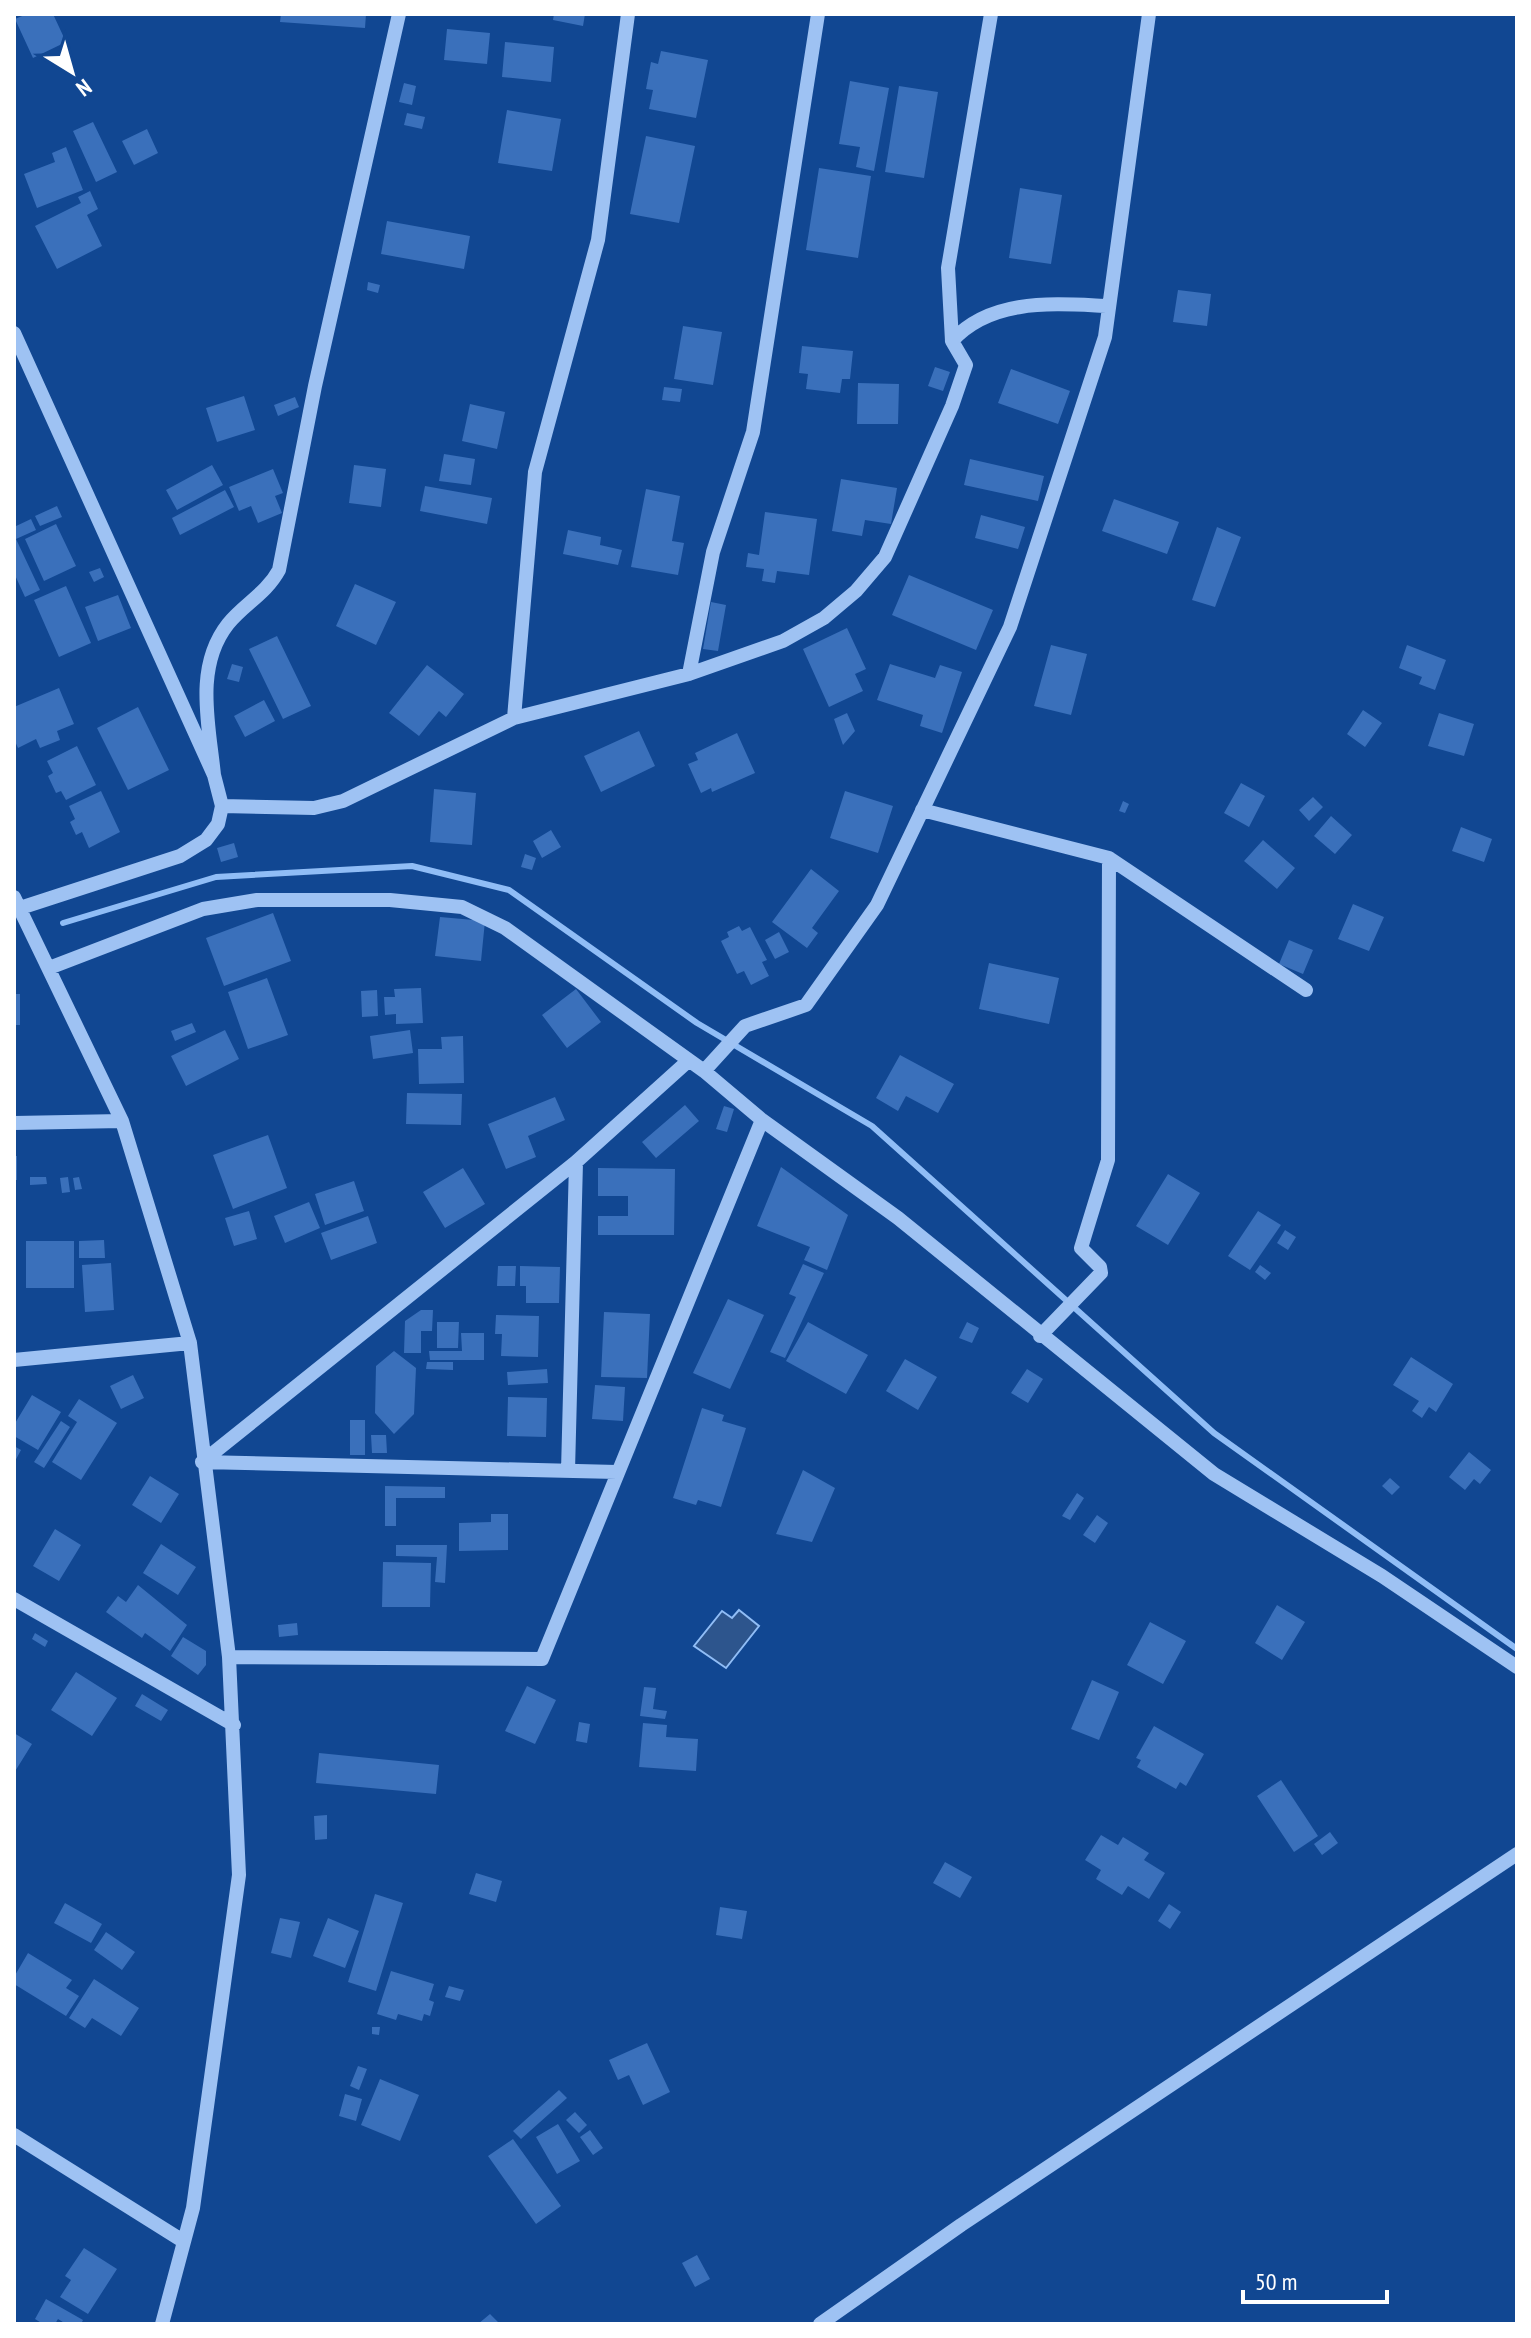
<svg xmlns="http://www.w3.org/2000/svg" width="1531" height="2338" viewBox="0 0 1531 2338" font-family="'PT Sans Narrow',sans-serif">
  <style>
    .water { fill: #2d558d; stroke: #90bdf6; stroke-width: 2 }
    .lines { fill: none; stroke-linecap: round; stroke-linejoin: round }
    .stream { stroke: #90bdf6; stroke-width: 6 }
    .building { fill: #3a70bb }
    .minor { stroke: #9ec2f3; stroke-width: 14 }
  </style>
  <rect width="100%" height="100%" fill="#114792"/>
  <!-- water -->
  <path class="water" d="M739 1610 759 1626 726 1668 694 1646 722 1611 732 1618Z"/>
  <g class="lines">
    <!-- stream -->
    <path class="stream" d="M63 923 216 877 412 866 509 890 697 1023 872 1126 1214 1433 1517 1649"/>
  </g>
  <!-- building -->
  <path class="building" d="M27 14H53L66 42 33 58 15 19Z
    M281 14H366L365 28 280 22Z
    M554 14H585L583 26 553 20Z
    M447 29 490 33 487 64 444 60Z
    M505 42 554 47 551 82 502 77Z
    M661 51 708 60 696 118 649 109 653 90 646 89 651 62 658 64Z
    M850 81 889 88 874 171 856 167 860 147 839 144Z
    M404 83 416 86 412 105 399 102Z
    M899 86 938 92 924 178 885 172Z
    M507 110 561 119 552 171 498 163Z
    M407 113 425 117 422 129 404 125Z
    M93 122 117 172 96 182 73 131Z
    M147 129 158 153 134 165 122 141Z
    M646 136 695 146 679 223 630 214Z
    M66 147 83 190 37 208 24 174 55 162 52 153Z
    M819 168 871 176 858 258 806 250Z
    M1020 188 1062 195 1051 264 1009 258Z
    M90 191 98 209 87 215 102 246 57 269 35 226 81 203 78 197Z
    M387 221 470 236 464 269 381 254Z
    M368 282 380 285 378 293 367 290Z
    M1178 290 1211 294 1207 326 1173 322Z
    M683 326 722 332 713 385 674 379Z
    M802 346 853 351 850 379H842L840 393 806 389 808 374 799 373Z
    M935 367 950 372 943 391 928 386Z
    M1011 369 1070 391 1058 424 998 403Z
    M858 383 899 384 898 424H857Z
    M664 387 682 389 680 402 662 400Z
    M244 396 255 430 217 442 206 408Z
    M295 397 299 407 278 416 274 405Z
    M470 404 505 412 497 449 462 441Z
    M444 454 475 459 471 485 439 481Z
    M970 459 1044 476 1038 501 964 485Z
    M212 465 223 485 177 510 166 490Z
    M354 465 386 469 381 507 349 503Z
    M273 469 283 493 275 496 282 513 258 523 251 506 239 511 229 487Z
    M841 479 897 488 891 524 865 520 862 536 832 531Z
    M425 486 492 498 487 524 420 511Z
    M646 489 680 496 672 541 684 543 678 575 631 567Z
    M225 490 234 507 180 535 172 518Z
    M1114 499 1179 522 1167 554 1102 531Z
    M57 506 62 517 40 526 35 516Z
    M765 512 817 519 809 575 777 571 775 583 762 581 764 569 746 567 748 553 759 555Z
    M981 515 1025 527 1018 549 975 538Z
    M31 519 36 530 16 539 40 590 25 597 14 573V527Z
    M56 524 76 566 44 581 25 539Z
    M1217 527 1241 537 1215 607 1192 600Z
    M568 530 601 537 600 545 622 550 618 565 563 554Z
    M100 568 104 577 94 582 89 572Z
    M909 575 993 610 976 650 892 615Z
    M355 584 396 602 376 645 336 626Z
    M66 586 91 643 59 657 34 600Z
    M118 595 131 628 98 641 85 607Z
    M711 602 726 605 718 651 703 649Z
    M847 628 866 669 855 674 863 691 829 707 803 649Z
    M277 636 311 706 283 719 249 649Z
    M1051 645 1087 654 1071 715 1034 706Z
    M1407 645 1446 660 1435 690 1419 684 1422 677 1399 668Z
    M232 664 243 667 239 682 227 679Z
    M890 664 935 678 940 665 962 672 942 733 920 726 923 715 877 700Z
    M427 665 464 694 446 717 439 711 419 736 389 713Z
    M59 688 74 724 57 731 60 740 40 748 36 739 18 748 14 739V707Z
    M264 700 275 721 245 737 234 716Z
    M138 707 169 770 128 790 97 728Z
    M1363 710 1382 723 1365 747 1347 734Z
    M847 713 855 731 843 745 834 719Z
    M1439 713 1474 724 1464 756 1428 746Z
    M639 731 655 766 601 792 584 756Z
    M737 733 755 773 712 792 711 788 701 793 688 764 698 760 695 753Z
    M77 746 96 785 66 800 61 791 56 793 48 776 53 773 47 761Z
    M1241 783 1265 796 1249 827 1224 813Z
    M434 789 476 793 472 845 430 842Z
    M101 791 120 832 89 848 82 832 76 835 70 822 75 819 69 806Z
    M845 791 893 806 878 853 830 838Z
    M1313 797 1323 807 1309 821 1299 810Z
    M1123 801 1129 804 1125 813 1119 811Z
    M1331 816 1352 835 1335 854 1314 836Z
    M1461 827 1492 839 1484 862 1452 851Z
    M551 830 561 847 542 858 533 841Z
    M1263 840 1295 868 1277 889 1244 861Z
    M234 843 238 857 221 862 217 848Z
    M525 854 536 858 532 870 521 867Z
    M811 869 839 891 812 928 818 933 807 948 772 922Z
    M1353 904 1384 917 1369 951 1338 939Z
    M273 913 291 961 224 986 206 938Z
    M440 917 485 921 481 961 435 956Z
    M739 926 742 931 750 927 767 960 762 962 769 976 751 985 744 971 737 974 721 941 729 937 727 932Z
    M779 932 789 952 775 959 765 940Z
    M1289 940 1313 950 1303 974 1279 964Z
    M989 963 1059 978 1049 1024 979 1009Z
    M267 978 288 1035 248 1049 228 992Z
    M421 988 423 1023 396 1024V1014L385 1015 384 997H395L394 989Z
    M576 989 601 1022 567 1048 542 1015Z
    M377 990 378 1016 362 1017 361 991Z
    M14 994H20V1025H14Z
    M192 1023 196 1032 175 1041 171 1031Z
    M225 1030 239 1059 186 1086 171 1056Z
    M410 1030 413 1053 373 1059 370 1036Z
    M463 1036 464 1083 419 1084 418 1049H442L441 1037Z
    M900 1055 954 1084 938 1113 906 1096 898 1111 876 1098Z
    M407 1093 462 1094 461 1125 406 1124Z
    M555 1097 565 1120 528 1136 536 1157 506 1169 488 1124Z
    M685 1105 699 1121 656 1158 642 1142Z
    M724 1106 734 1109 727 1132 716 1129Z
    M268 1135 287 1188 233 1209 213 1155Z
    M14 1156H17V1180H14Z
    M781 1167 848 1215 827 1270 804 1260 810 1247 757 1226Z
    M463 1168 485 1204 445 1228 423 1192Z
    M598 1168 675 1169 674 1235H598V1216H628V1196H598Z
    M1168 1174 1200 1193 1168 1245 1136 1226Z
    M30 1177H46L47 1184 30 1185Z
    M68 1177 70 1192 62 1193 60 1178Z
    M79 1177 82 1189 75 1190 73 1178Z
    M354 1181 364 1211 325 1225 315 1194Z
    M309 1202 320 1228 285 1243 274 1216Z
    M249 1211 257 1239 234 1246 225 1218Z
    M1258 1211 1281 1225 1250 1270 1228 1256Z
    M368 1216 377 1243 331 1260 321 1233Z
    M1285 1230 1296 1237 1288 1250 1277 1243Z
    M104 1240 105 1258H79V1241Z
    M26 1241H74V1288H26Z
    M111 1263 114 1310 85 1312 82 1265Z
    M803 1264 824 1273 785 1358 770 1352 796 1297 789 1294Z
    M1260 1265 1271 1273 1265 1280 1255 1272Z
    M498 1266H516L515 1286H497Z
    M520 1266 560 1267 559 1303H526V1286H520Z
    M728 1299 764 1315 730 1389 693 1373Z
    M421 1310H433L432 1331H421V1353H404L405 1321Z
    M604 1312 650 1314 647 1378 601 1377Z
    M496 1315 539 1316 538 1357 501 1356 502 1334H495Z
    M437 1322H459L458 1348H437Z
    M808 1322 868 1355 846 1394 786 1361Z
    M967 1322 979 1328 972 1343 959 1338Z
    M461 1333H484V1360H430L429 1351H462Z
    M394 1351 416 1368 414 1414 394 1434 375 1413 376 1366Z
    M1411 1357 1453 1384 1436 1412 1429 1407 1422 1418 1412 1411 1419 1401 1393 1385Z
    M905 1359 937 1377 918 1410 886 1391Z
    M427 1362H453V1370L426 1369Z
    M547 1369 548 1383 508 1385 507 1372Z
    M1027 1369 1043 1379 1028 1403 1011 1393Z
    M133 1375 144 1398 121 1409 110 1386Z
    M595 1385 625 1387 623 1421 592 1419Z
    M32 1395 61 1412 38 1450 14 1436V1425Z
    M508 1397 547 1398 546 1437 507 1436Z
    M79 1399 117 1423 81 1480 52 1462 77 1422 68 1416Z
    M702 1408 724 1415 722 1421 746 1428 721 1507 698 1500 696 1505 673 1498Z
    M350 1420H365V1455H350Z
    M61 1421 70 1427 44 1468 34 1462Z
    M371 1435H386L387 1453H372Z
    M14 1446 21 1450 14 1463Z
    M1469 1452 1491 1470 1480 1484 1474 1479 1465 1490 1449 1477Z
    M803 1470 835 1488 812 1542 776 1534Z
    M150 1476 179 1494 161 1523 132 1505Z
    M1390 1478 1400 1487 1392 1495 1382 1486Z
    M385 1486 445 1487V1498H396V1526H385Z
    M1077 1493 1084 1498 1070 1520 1062 1516Z
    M491 1514H508V1550L459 1551V1523L491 1522Z
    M1097 1515 1108 1523 1095 1543 1083 1535Z
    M55 1529 81 1545 59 1581 33 1566Z
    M161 1544 196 1567 178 1595 143 1573Z
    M396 1545H447L445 1583 435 1582 437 1557 396 1556Z
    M383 1562 431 1563 430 1607H382Z
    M138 1585 187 1625 170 1651 145 1633 142 1638 106 1612 118 1596 126 1602Z
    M1277 1605 1305 1622 1282 1660 1255 1643Z
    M1150 1622 1186 1641 1163 1684 1127 1665Z
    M297 1623 298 1635 279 1637 278 1625Z
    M35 1633 48 1641 45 1647 32 1639Z
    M183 1637 206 1651V1665L198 1675 171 1656Z
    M76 1672 117 1698 92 1736 51 1710Z
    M1092 1680 1119 1692 1099 1740 1071 1729Z
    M527 1686 556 1700 535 1744 505 1731Z
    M644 1687 656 1688 653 1709 667 1711 665 1719 640 1716Z
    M142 1694 168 1710 161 1721 135 1706Z
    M579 1722 590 1724 587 1743 576 1741Z
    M643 1723 667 1725 666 1737 698 1739 696 1771 639 1767Z
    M1154 1726 1204 1754 1186 1786 1180 1782 1176 1789 1137 1767 1141 1760 1136 1758Z
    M14 1733 32 1744 14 1773Z
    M319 1753 439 1765 436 1794 316 1783Z
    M1281 1780 1318 1836 1294 1852 1257 1796Z
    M327 1815V1839L315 1840 314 1816Z
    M1330 1832 1338 1843 1322 1855 1314 1844Z
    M1101 1835 1118 1845 1123 1837 1149 1853 1144 1860 1165 1873 1149 1899 1128 1886 1122 1895 1096 1879 1101 1870 1085 1860Z
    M945 1862 972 1877 960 1898 933 1883Z
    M476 1873 502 1881 496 1902 469 1894Z
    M375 1894 403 1903 376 1991 348 1982Z
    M65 1903 102 1924 91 1943 54 1923Z
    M1169 1904 1181 1912 1170 1929 1158 1921Z
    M720 1907 747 1911 742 1939 716 1935Z
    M280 1918 300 1922 291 1958 271 1953Z
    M328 1918 359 1931 345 1968 313 1956Z
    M106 1932 135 1952 122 1970 94 1950Z
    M28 1953 72 1980 66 1988 79 1996 66 2016 14 1984V1977Z
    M391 1971 434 1984 429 2000 434 2002 430 2016 424 2014 422 2021 398 2014 396 2020 377 2014Z
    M94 1979 139 2008 121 2036 92 2018 85 2028 69 2018Z
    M449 1986 464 1990 460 2001 445 1997Z
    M372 2027H380L379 2035 372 2034Z
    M647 2043 670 2092 643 2105 629 2075 618 2080 609 2060Z
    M358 2066 367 2069 359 2090 350 2086Z
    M380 2079 419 2095 400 2141 361 2125Z
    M559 2090 567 2098 521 2139 513 2131Z
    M345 2094 362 2099 356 2121 339 2116Z
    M575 2112 587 2125 579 2133 566 2120Z
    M558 2124 580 2161 557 2174 536 2137Z
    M590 2130 603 2148 593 2155 580 2137Z
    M513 2139 561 2206 536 2224 488 2156Z
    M84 2248 117 2269 88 2314 60 2297 71 2280 65 2276Z
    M697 2255 710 2279 695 2287 682 2263Z
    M46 2299 83 2320 81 2324H66L58 2319 55 2324H43L35 2319Z
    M490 2314 500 2324H478Z"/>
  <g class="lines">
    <!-- minor -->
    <path class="minor" d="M14 333 214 775 222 806 218 824 206 840 180 856 14 910
      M952 341 948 268 991 14
      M689 674 713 552 753 432 818 14
      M514 718 535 472 598 240 628 14
      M214 775C209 725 194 667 228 624 244 604 266 594 279 570L315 386 399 14
      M222 806 314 808 343 801 514 718 689 674 783 641 824 618 856 591 885 557 952 406 966 365 952 341C992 297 1056 304 1109 306
      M922 810 1109 858 1108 1160 1081 1248 1100 1267 1101 1273 1040 1336
      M1109 858 1306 990
      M14 897 122 1121 190 1343 229 1657 239 1875 193 2208 162 2324
      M49 968 203 909 257 900H390L462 907 505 928 704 1071 762 1120 898 1218 1214 1474 1382 1576 1517 1667
      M704 1071 745 1026 806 1005 877 905 1010 627 1105 337 1149 14
      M14 1123 122 1121
      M14 1360 190 1343
      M202 1462 576 1162 687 1062
      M202 1462 617 1472
      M568 1471 576 1162
      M14 1599 234 1725
      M229 1657 542 1659 762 1120
      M14 2135 183 2241
      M820 2324 961 2225 1517 1854"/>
  </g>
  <!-- border -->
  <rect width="1531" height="2338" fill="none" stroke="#ffffff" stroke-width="32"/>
  <!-- north arrow -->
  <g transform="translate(72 72) rotate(143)" stroke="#114792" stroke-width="6" paint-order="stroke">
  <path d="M0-6L14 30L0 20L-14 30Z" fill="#ffffff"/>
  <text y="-12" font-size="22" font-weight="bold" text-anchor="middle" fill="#ffffff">N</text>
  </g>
  <!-- scale -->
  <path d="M1243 2290v12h144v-12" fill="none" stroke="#ffffff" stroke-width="4"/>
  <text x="1255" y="2290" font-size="24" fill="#ffffff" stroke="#114792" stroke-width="6" paint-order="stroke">50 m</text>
</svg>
